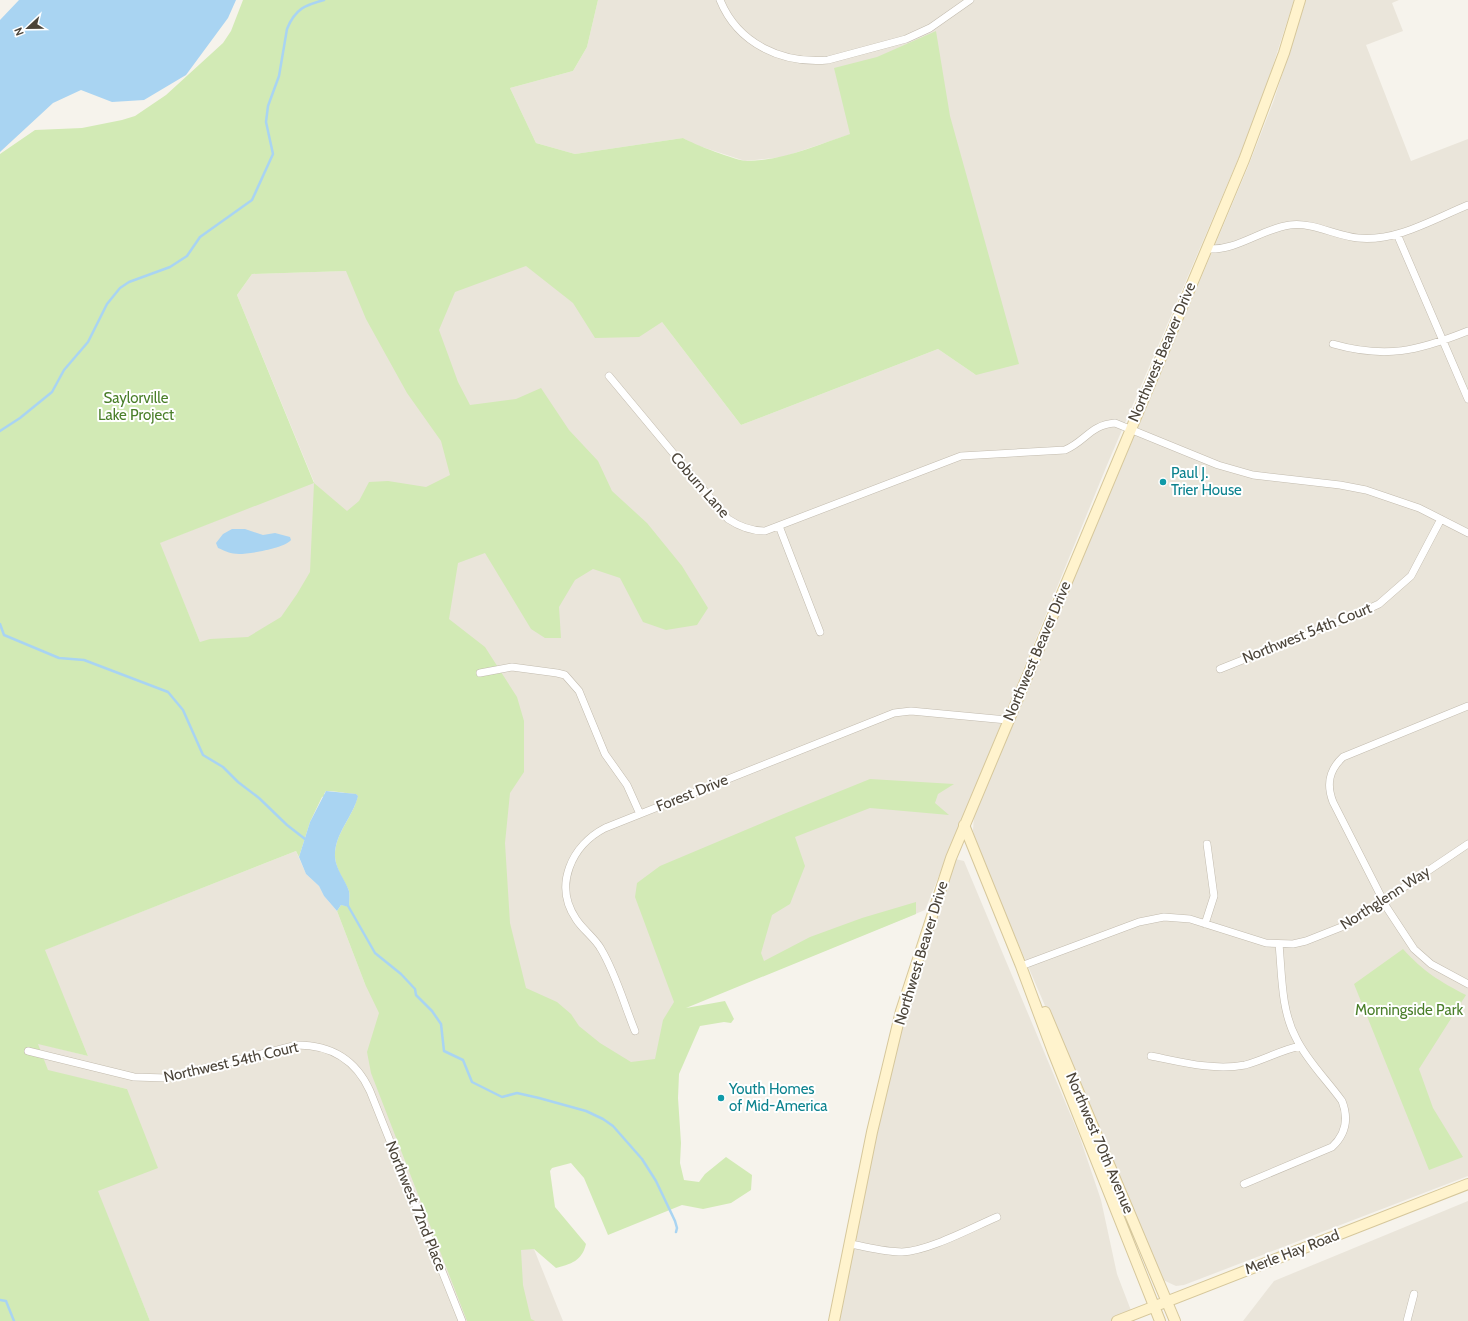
<svg xmlns="http://www.w3.org/2000/svg" width="1468" height="1321" viewBox="0 0 1468 1321" font-family="Cabin,sans-serif">
  <style>
    .residential { fill: #eae5da }
    .green { fill: #d2eab5; fill-rule: evenodd }
    .water { fill: #a9d4f2 }
    .lines { fill: none; stroke-linecap: round; stroke-linejoin: round }
    .stream { stroke: #a9d4f2; stroke-width: 2.5 }
    .minor-casing { stroke: #c2bbae; stroke-width: 8 }
    .secondary-casing { stroke: #d6c79b; stroke-width: 12 }
    .minor { stroke: #fff; stroke-width: 7 }
    .secondary { stroke: #fff3cd; stroke-width: 10 }
    .culture-dot { fill: #0f9aa8; stroke: #fff; stroke-width: 1.5 }
    .labels { text-anchor: middle; dominant-baseline: central; stroke-width: 4; stroke-linejoin: round; paint-order: stroke }
    .street-label { font-size: 15px; fill: #4b4439; stroke: #fff }
    .park-label { font-size: 15px; fill: #4a7f2a; stroke: #fff }
    .culture-label { font-size: 15px; fill: #0d838f; stroke: #fff; text-anchor: start }
  </style>
  <rect width="100%" height="100%" fill="#f6f3ec"/>
  <!-- residential -->
  <path class="residential" d="M598 0H1294L1257 115 1107 465 925 910 684 1008 650 1125 356 805 200 642 159 543 314 482 237 295 252 274 526 265 662 322 741 425 938 349 976 375 851 134 783 157 745 161 693 144 683 138 575 154 536 143 510 88 573 71 587 47Z
    M1306 0H1399L1392 3 1403 31 1366 45 1411 161 1468 139V1176L1184 1285 1176 1286 1163 1280 984 864 973 831 974 815 1248 167 1274 100Z
    M296 851 306 874 319 886 324 896 337 911 365 984 475 1103 563 1321H150L97 1191 127 1089 48 1071 37 1043 88 1056 44 950Z
    M951 858 964 861 1079 1135 1101 1200 1117 1274 1135 1321H834L901 1011Z
    M1468 1201V1321H1243L1274 1281Z"/>
  <!-- green -->
  <path class="green" d="M243 0H598L587 47 573 71 510 88 536 143 575 154 683 138C693 144 737 161 747 161 782 161 817 145 850 134L834 68 877 57 936 31 950 116 1019 364 976 375 938 349 741 425 662 322 639 337 595 338 573 303 526 266 455 292 439 330 458 382 470 405 516 399 541 388 569 430 598 461 612 491 647 523 682 566 708 608 697 625 666 630 643 622 620 578 593 569 575 580 559 607 561 638H545L531 629 485 553 458 563 449 619 485 647 517 697 524 721V772L510 793 505 843 510 923 526 988 557 1002 571 1014 579 1026 600 1043 631 1062 655 1059 663 1020 674 1002 635 897 637 883 660 866 786 813 870 779 954 784 938 794 935 803 949 815 870 808 795 837 805 866 790 904 772 915 761 953 764 961 810 937 862 918 916 902V914L686 1008 725 1001 734 1019 731 1023 724 1022 700 1026 679 1074 678 1098 681 1143 680 1163 684 1180 699 1182 705 1174 726 1157 752 1175 751 1190 731 1203 703 1209 682 1205 608 1235 584 1178 571 1163 552 1168 550 1171 555 1207 586 1244C582 1261 571 1264 556 1268L534 1249 521 1250 523 1285 531 1319 535 1321H467L371 1073 367 1052 379 1013 365 984 337 911 341 905 349 906C349 901 350 896 349 891 344 879 336 870 335 857 334 834 353 817 358 796L356 794 330 791H326L324 794 325 796 322 797 310 822 299 857 296 851 45 950 88 1056 38 1044 48 1070 127 1089 158 1168 98 1191 150 1321H0V154L35 130 82 128 122 120 135 116 166 95 223 43 231 31ZM346 271 366 319 407 393 441 441 450 475 426 487 388 481 369 482 359 501 347 511 314 483 237 295 252 274ZM314 483 310 572 297 594 281 617 248 637 210 639 200 642 160 543Z
    M1403 949C1424 972 1439 981 1466 995L1419 1069 1433 1108 1463 1157 1429 1170 1354 984Z"/>
  <!-- water -->
  <path class="water" d="M19 0H236L228 18 186 75 144 100 112 102 81 90 53 103 0 152V20Z
    M232 529H245L263 535 275 533 290 537 291 540C285 548 250 554 239 554 231 554 225 551 218 548L216 543 223 534Z
    M326 791 356 794 358 796C353 817 334 834 335 857 336 870 345 879 349 891 350 896 349 901 349 907L341 905 337 911 324 896 319 886 306 874 299 857 310 822Z"/>
  <g class="lines">
    <!-- stream -->
    <path class="stream" d="M0 431 20 418 52 392 64 370 88 342 107 304 120 288 129 282 170 267 187 256 200 237 252 200 273 154 266 122 268 106 279 76 287 29C295 9 305 5 324 0
      M0 624 4 635 59 658 84 660 168 692 183 710 203 755 223 767 238 782 259 798 287 825 305 839
      M347 904 375 953 401 974 415 989 416 995 432 1011 441 1024 444 1051 463 1060 472 1082 502 1097 517 1093 539 1098 586 1111 603 1119 613 1126 642 1159 656 1181 675 1221 677 1228 676 1232
      M0 1300 6 1301 14 1321"/>
    <!-- minor casing -->
    <g class="minor-casing">
      <path id="minor" d="M720 0C738 44 782 64 828 60L906 39 930 28 970 0
        M1397 234 1468 399
        M1207 249C1237 251 1261 229 1290 225 1313 222 1336 236 1358 238 1396 242 1434 219 1468 205
        M1333 344C1386 359 1418 351 1468 331
        M609 376 728 519C740 527 751 531 765 531L961 456 1065 450C1086 441 1090 425 1115 423L1218 465 1253 475 1340 485 1366 490 1419 508 1468 533
        M779 526 820 632
        M1220 669 1355 615 1379 604 1411 576 1441 519
        M480 673 512 667 557 673 565 675 579 691 605 754 627 785 640 814
        M1468 706 1343 757C1329 770 1326 784 1333 802L1387 908 1414 949 1431 964 1468 984
        M1205 924 1214 896 1207 844
        M1021 966 1139 922 1164 917 1190 919 1266 943 1293 944 1306 941 1349 924 1468 844
        M635 1031C624 1004 616 974 601 949 595 938 583 930 576 919 553 885 572 845 605 828L894 713 911 711 1007 720
        M28 1051 134 1077 166 1078 297 1045C331 1045 356 1060 370 1091L462 1321
        M1151 1056C1181 1062 1214 1071 1245 1065 1264 1060 1281 1050 1300 1046
        M1244 1184 1332 1147C1346 1134 1349 1119 1342 1101 1327 1080 1307 1061 1296 1038 1281 1010 1282 975 1279 944
        M850 1244C867 1247 885 1252 902 1252 929 1251 971 1228 997 1217
        M1407 1321 1414 1294"/>
    </g>
    <!-- secondary casing -->
    <g class="secondary-casing">
      <path id="secondary" d="M964 825 1021 966 1053 1052 1160 1321
        M1045 1012 1175 1321
        M834 1321 872 1132 901 1011 951 858 1244 160 1284 53 1300 0
        M1117 1321 1468 1184"/>
    </g>
    <!-- minor -->
    <use href="#minor" class="minor"/>
    <!-- secondary -->
    <use href="#secondary" class="secondary"/>
  </g>
  <!-- markers -->
  <g class="culture-dot">
    <circle cx="1163" cy="482" r="4"/>
    <circle cx="721" cy="1098" r="4"/>
  </g>
  <g class="labels">
    <!-- street labels -->
    <g class="street-label">
      <text transform="translate(1162 352) rotate(-67)">Northwest Beaver Drive</text>
      <text transform="translate(700 485) rotate(49)">Coburn Lane</text>
      <text transform="translate(1307 633) rotate(-22)">Northwest 54th Court</text>
      <text transform="translate(1037 651) rotate(-67)">Northwest Beaver Drive</text>
      <text transform="translate(692 793) rotate(-22)">Forest Drive</text>
      <text transform="translate(1385 898) rotate(-33)">Northglenn Way</text>
      <text transform="translate(921 953) rotate(-73)">Northwest Beaver Drive</text>
      <text transform="translate(231 1062) rotate(-13)">Northwest 54th Court</text>
      <text transform="translate(1100 1143) rotate(67)">Northwest 70th Avenue</text>
      <text transform="translate(416 1206) rotate(68)">Northwest 72nd Place</text>
      <text transform="translate(1292 1252) rotate(-21)">Merle Hay Road</text>
    </g>
    <!-- park labels -->
    <g class="park-label">
      <text x="136" y="398">Saylorville<tspan x="136" dy="17">Lake Project</tspan></text>
      <text x="1409" y="1010">Morningside Park</text>
    </g>
    <!-- culture labels -->
    <g class="culture-label">
      <text x="1171" y="473">Paul J.<tspan x="1171" dy="17">Trier House</tspan></text>
      <text x="729" y="1089">Youth Homes<tspan x="729" dy="17">of Mid-America</tspan></text>
    </g>
  </g>
  <!-- north arrow -->
  <g transform="translate(28 28) rotate(248)" stroke="#ffffff" stroke-width="3" paint-order="stroke">
  <path d="M0-3L7 15L0 10L-7 15Z" fill="#4b4439"/>
  <text y="-6" font-size="11" font-weight="bold" text-anchor="middle" fill="#4b4439">N</text>
  </g>
</svg>
